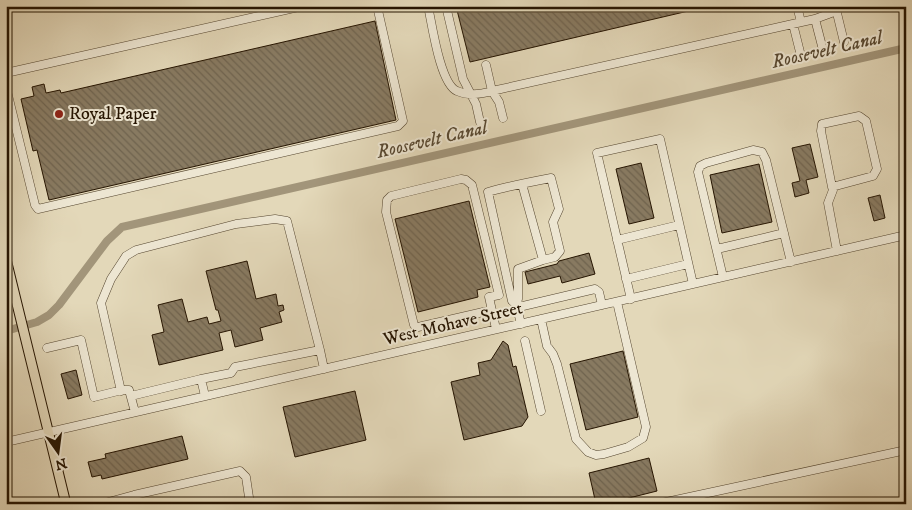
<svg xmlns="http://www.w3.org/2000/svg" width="912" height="510" viewBox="0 0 912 510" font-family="'IM FELL DW Pica',serif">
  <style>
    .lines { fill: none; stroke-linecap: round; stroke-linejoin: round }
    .canal { stroke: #a2957a; stroke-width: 8 }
    .building { fill: url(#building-back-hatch); stroke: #251401 }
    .minor-casing { stroke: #54452f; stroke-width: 9 }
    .major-casing { stroke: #251401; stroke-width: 11 }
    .minor { stroke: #ede6d2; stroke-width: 8 }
    .major { stroke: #e3d8b9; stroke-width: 9 }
    .poi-dot { fill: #8f2418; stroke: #ede6d2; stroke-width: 2 }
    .labels { text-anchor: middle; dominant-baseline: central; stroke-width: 4; stroke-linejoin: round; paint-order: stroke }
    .poi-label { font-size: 18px; fill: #251401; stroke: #ede6d2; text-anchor: start }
    .street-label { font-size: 18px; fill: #251401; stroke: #ede6d2 }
    .water-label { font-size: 19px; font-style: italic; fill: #574831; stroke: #ede6d2 }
  </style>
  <defs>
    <pattern id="building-back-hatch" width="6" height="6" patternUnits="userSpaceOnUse" patternTransform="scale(1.25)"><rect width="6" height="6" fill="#887a61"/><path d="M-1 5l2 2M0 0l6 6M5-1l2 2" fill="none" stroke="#6f634e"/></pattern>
  </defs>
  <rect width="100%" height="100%" fill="#e3d8b9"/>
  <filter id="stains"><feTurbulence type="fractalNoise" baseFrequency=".004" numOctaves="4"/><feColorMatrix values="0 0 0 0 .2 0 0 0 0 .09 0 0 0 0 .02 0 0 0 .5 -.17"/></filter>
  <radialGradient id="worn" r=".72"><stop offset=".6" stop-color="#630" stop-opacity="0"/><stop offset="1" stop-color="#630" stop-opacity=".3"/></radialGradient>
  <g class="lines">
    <!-- canal -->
    <path class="canal" d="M6 331 37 322 49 315 59 305 107 241 122 227 906 48"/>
  </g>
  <!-- building -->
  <path class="building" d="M456 6H697V9L470 62Z
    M375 21 396 120 49 200 37 150 33 151 21 99 34 96 32 87 44 84 46 93 60 90 61 93Z
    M810 144 818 177 806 180 809 193 795 197 792 183 800 181 792 148Z
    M641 163 654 218 629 224 616 169Z
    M759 164 772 222 722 233 710 175Z
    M880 195 885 218 874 221 868 198Z
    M469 201 490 287 477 290 478 297 418 312 395 219Z
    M589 253 595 274 562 283 560 276 528 284 525 272 557 264 559 261Z
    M247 261 256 299 276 294 278 306 283 305 284 310 279 312 282 322 260 328 263 340 235 347 231 330 219 333 223 350 159 365 152 335 164 332 158 305 182 299 188 322 207 317 209 324 221 321 218 310H216L206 271Z
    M503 341 508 345 513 367 516 366 528 417 522 426 464 440 451 382 480 375 478 363 491 360Z
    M623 351 638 417 586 430 570 364Z
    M76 370 82 395 68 399 61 374Z
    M355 391 366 440 295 457 283 407Z
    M182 436 188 459 102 479 101 475 92 477 88 462 106 458 105 454Z
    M649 458 657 491 605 504H596L589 473Z"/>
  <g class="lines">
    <!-- minor casing -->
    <g class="minor-casing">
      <path id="minor" d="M428 6C432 24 440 84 457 91 468 96 482 94 492 91L815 19 834 12 839 6
        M446 6 463 79 476 104 480 122
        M797 6 801 22
        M836 9 844 42
        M815 19 822 46
        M793 24 800 52
        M486 65 492 91 499 102 503 118
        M6 73 303 6
        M6 87 35 205 38 209 398 126 403 121 377 6
        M522 184 543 260 555 257 560 251 553 222 559 209 551 178C530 182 509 186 488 192L512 301 516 304 523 306 595 289 599 292 602 305
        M832 187 873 176 877 169 866 121 859 116 822 124 821 131 832 187 833 190 828 203 837 251
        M617 240 679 225
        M717 249 784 233
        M723 277 698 172 700 166 706 163 753 150 762 152 766 160 791 262
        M626 279 688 264
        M631 299 597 153 660 139 693 284
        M492 310 418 327 414 325 386 212 387 200 391 196 461 179 466 180 472 185 499 295 489 297 496 329
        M541 319 547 346 553 354 557 364 576 439 588 452 596 455 604 454 628 447 643 438 646 427 617 302
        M521 324 516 304 518 299V269L543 260
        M525 341 541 411
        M47 348 81 340 94 397 122 390H129L135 412
        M121 391 101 303 111 279 126 256 136 250 236 224 275 219 287 221 320 350
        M131 396 201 379
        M205 396 201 379 231 373 235 367 320 350 324 369
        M6 442 906 235
        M101 504 134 495 240 471 246 477 250 504
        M657 504 906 450"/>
    </g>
    <!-- major casing -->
    <g class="major-casing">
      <path id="major" d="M6 259 66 504"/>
    </g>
    <!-- minor -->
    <use href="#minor" class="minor"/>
    <!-- major -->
    <use href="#major" class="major"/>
  </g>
  <!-- markers -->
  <circle class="poi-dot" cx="59" cy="114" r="5"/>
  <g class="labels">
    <!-- poi labels -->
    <g class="poi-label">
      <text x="69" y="114">Royal Paper</text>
    </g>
    <!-- street labels -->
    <g class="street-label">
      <text transform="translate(453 324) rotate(-13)">West Mohave Street</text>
    </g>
    <!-- water labels -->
    <g class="water-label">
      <text transform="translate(827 50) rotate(-13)">Roosevelt Canal</text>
      <text transform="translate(432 140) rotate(-13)">Roosevelt Canal</text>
    </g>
  </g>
  <!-- margin -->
  <rect width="912" height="510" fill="none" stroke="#e3d8b9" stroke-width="25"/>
  <rect x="8" y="8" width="897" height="495" fill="none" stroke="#251401" stroke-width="2.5"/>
  <rect x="12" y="12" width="887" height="485" fill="none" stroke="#251401"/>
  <!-- north arrow -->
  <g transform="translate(58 452) rotate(166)" stroke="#ede6d2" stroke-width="4" paint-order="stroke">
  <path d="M0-4L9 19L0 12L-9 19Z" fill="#251401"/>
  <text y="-8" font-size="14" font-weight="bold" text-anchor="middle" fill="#251401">N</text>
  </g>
  <rect width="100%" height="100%" filter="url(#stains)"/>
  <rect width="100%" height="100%" fill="url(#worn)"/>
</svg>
